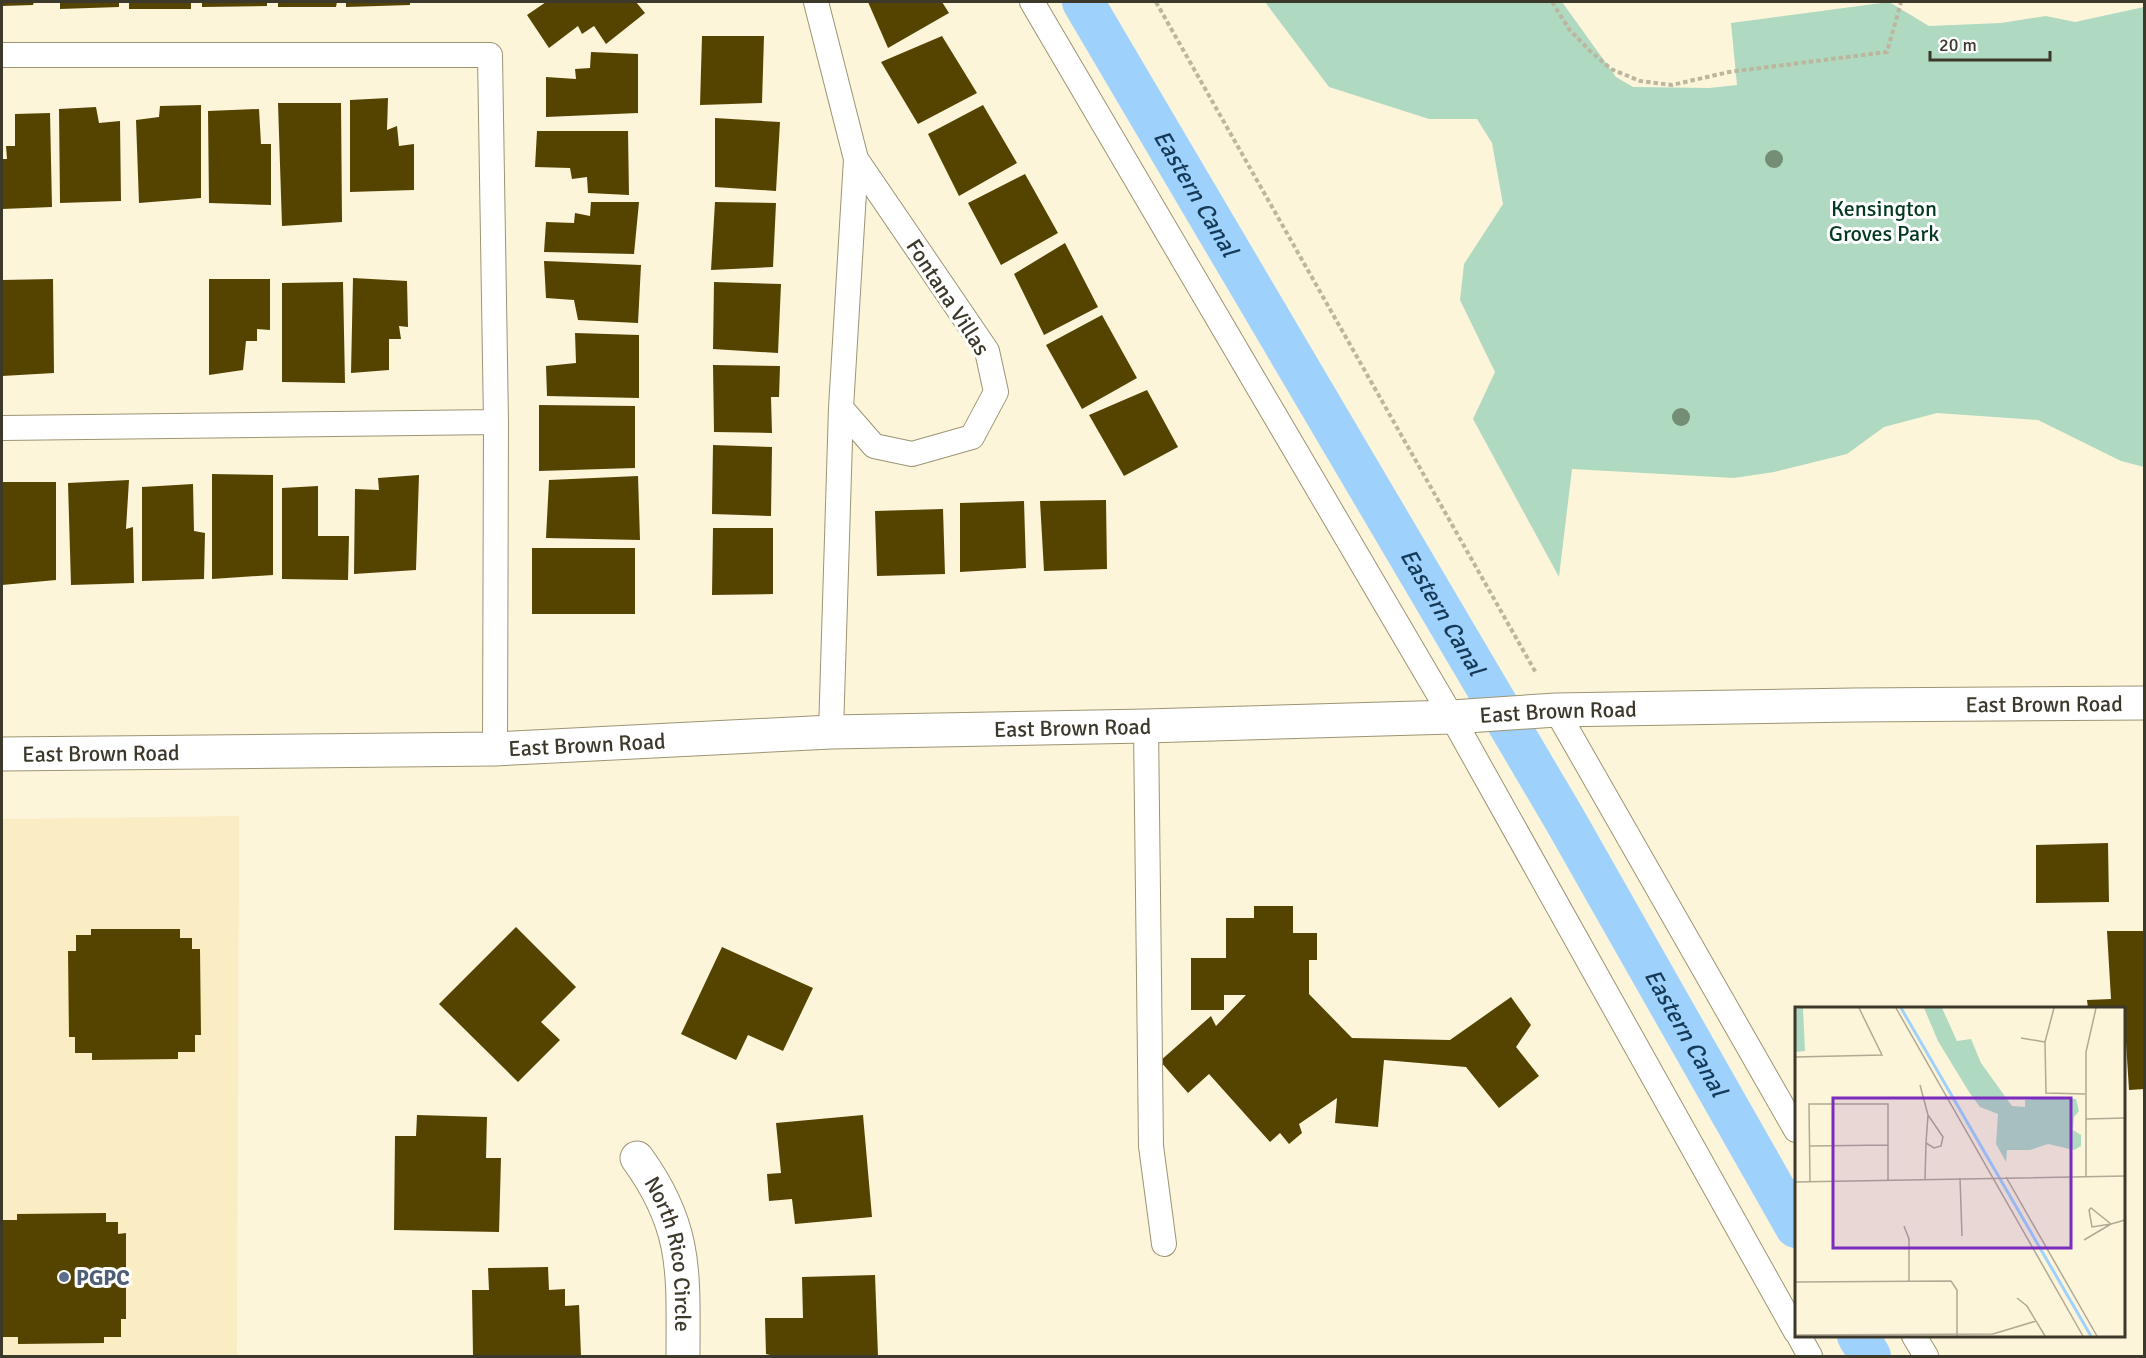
<svg xmlns="http://www.w3.org/2000/svg" width="2146" height="1358" viewBox="0 0 2146 1358" font-family="Signika,sans-serif">
  <style>
    .built { fill: #faedc3 }
    .green { fill: #afd9c1 }
    .lines { fill: none; stroke-linecap: round; stroke-linejoin: round }
    .canal { stroke: #9fd1fd; stroke-width: 42 }
    .building { fill: #540 }
    .lane-casing { stroke: #9d9474; stroke-width: 26 }
    .street-casing { stroke: #9d9474; stroke-width: 35 }
    .secondary-casing { stroke: #9d9474; stroke-width: 35 }
    .path { stroke: #bdb69f; stroke-width: 4; stroke-dasharray: 4.5 3; stroke-linecap: butt }
    .lane { stroke: #fff; stroke-width: 24 }
    .street { stroke: #fff; stroke-width: 33 }
    .secondary { stroke: #fff; stroke-width: 33 }
    .tree { fill: #748e75 }
    .service-dot { fill: #5c6f8a; stroke: #fff; stroke-width: 2 }
    .labels { text-anchor: middle; dominant-baseline: central; stroke-width: 6; stroke-linejoin: round; paint-order: stroke }
    .park-label { font-size: 22px; fill: #033923; stroke: #fff }
    .street-label { font-size: 22px; fill: #3c382a; stroke: #fff }
    .service-label { font-size: 22px; font-weight: bold; fill: #4e5e75; stroke: #fff; text-anchor: start }
    .water-label { font-size: 24px; font-style: italic; fill: #153a57; stroke: #fff }
    .inset-river { fill: none; stroke: #9fd1fd; stroke-width: 3 }
    .inset-road { fill: none; stroke: #b0a994; stroke-width: 1.5 }
    .view { fill: #7b2cbf; fill-opacity: 0.15; stroke: #7b2cbf; stroke-width: 3 }
    .inset-edge { fill: none; stroke: #3c382a; stroke-width: 3 }
  </style>
  <rect width="100%" height="100%" fill="#fdf5da"/>
  <!-- built -->
  <path class="built" d="M239 816 237 1356H2V819Z"/>
  <!-- green -->
  <path class="green" d="M1265 2H1562L1616 77 1633 87 1709 88 1737 85 1731 23 1889 2 1929 26 2001 23 2046 16 2075 22 2144 7V467L2121 461 2038 420 1937 413 1884 427 1847 454 1774 472 1734 478 1572 469 1559 577 1473 419 1495 372 1460 300 1464 264 1503 204 1492 143 1477 119H1429L1329 87Z"/>
  <g class="lines">
    <!-- canal -->
    <g class="canal">
      <path id="s1" d="M1083 2 1565 820 1796 1227"/>
      <path d="M1858 1336 1870 1356"/>
    </g>
  </g>
  <!-- building -->
  <path class="building" d="M2 2H34L33 5 2 6Z
    M60 2H119V7L60 9Z
    M129 2H191V9H129Z
    M202 2H267V6L202 7Z
    M278 2H337L336 7H278Z
    M346 2H410V5L346 7Z
    M546 2H636L645 13 606 44 594 26 582 34 578 26 549 48 527 15Z
    M868 2H942L949 13 888 48Z
    M702 36H764L762 103 700 105Z
    M942 36 977 93 918 124 881 62Z
    M591 52 638 54V113L546 117V77L576 79 575 69 590 68Z
    M388 98 387 130 397 126 399 146 414 144V190L350 192V100Z
    M278 103H341L342 222 282 226Z
    M201 105V198L139 203 136 120 159 117 160 106Z
    M983 105 1017 163 959 196 928 134Z
    M96 107 99 123 120 121 121 201 60 203 59 109Z
    M259 109 261 144H271V205L209 203 208 111Z
    M50 113 52 207 2 209V159H7L6 146H15V114Z
    M715 118 780 122 776 191 715 187Z
    M537 131H628L629 195 588 193 587 177 572 179 570 168 535 167Z
    M1025 174 1058 233 1001 265 968 203Z
    M591 202H639L634 254 544 252 546 222 574 223 575 213 590 216Z
    M715 202 776 203 773 267 711 270Z
    M1065 243 1098 307 1044 335 1014 274Z
    M544 261 641 265 638 323 578 320 574 300 546 298Z
    M353 278 407 281 408 327 399 326 401 339H389V370L351 373Z
    M53 279 54 373 2 376V280Z
    M209 279H270V330L257 329V341H246L243 370 209 375Z
    M343 282 345 383 282 382V283Z
    M714 282 781 284 778 353 713 349Z
    M1102 315 1137 378 1082 409 1046 345Z
    M575 333 639 335V398L547 396 546 366 576 363Z
    M713 365 780 366 779 397H771L772 433 714 432Z
    M1147 390 1178 447 1124 476 1089 415Z
    M539 405 635 406V468L539 471Z
    M713 445 772 447 771 516 712 514Z
    M212 474 273 475V575L212 579Z
    M419 475 416 570 354 574 355 489 379 490 378 478Z
    M638 476 640 540 546 538 549 480Z
    M129 480 126 529 133 527 134 583 71 585 68 483Z
    M2 482H56V580L2 585Z
    M193 484 194 531 205 533 204 579 142 581V487Z
    M318 486V536H349L348 580 282 579V488Z
    M1106 500 1107 569 1044 571 1040 501Z
    M1024 501 1026 568 960 572V503Z
    M943 509 945 574 877 576 875 511Z
    M713 528H773V594L712 595Z
    M532 548H635V614H532Z
    M2108 843 2109 902 2036 903V845Z
    M1254 906H1293V933H1317V960H1309V994L1352 1038 1450 1040 1511 997 1531 1025 1516 1047 1539 1076 1499 1108 1466 1067 1384 1060 1378 1127 1335 1123 1337 1098 1299 1124 1302 1133 1289 1144 1280 1133 1270 1142 1209 1074 1188 1093 1160 1061 1211 1016 1216 1026 1246 995H1224V1010H1191V958H1226V918H1254Z
    M516 927 576 987 541 1022 560 1040 518 1082 439 1004Z
    M91 929H180V938H192V949H200L201 1035H195V1052H178V1059L92 1060V1053H75V1037H69L68 951H76V935H91Z
    M2107 931H2144V1089L2129 1090 2126 1042H2124V1008H2088L2087 1000 2111 999Z
    M722 947 813 988 783 1051 748 1035 736 1060 681 1034Z
    M417 1115 487 1117 486 1158H501L499 1232 394 1230 395 1136H416Z
    M863 1115 872 1217 795 1224 792 1199 769 1201 767 1174 781 1173 776 1123Z
    M106 1213V1222H118V1234L126 1233V1319H121V1337H104V1343L18 1344V1337H2V1220H17V1214Z
    M548 1267 549 1290 565 1289V1306L579 1305 581 1356H473L472 1290H489L488 1268Z
    M875 1275 878 1356H774L766 1354 765 1318H803L802 1277Z"/>
  <g class="lines">
    <!-- lane casing -->
    <g class="lane-casing">
      <path id="lane" d="M816 2 856 159 841 408 874 446 912 454 972 437 996 392 987 351 856 159
        M1032 2 1452 717 1796 1332
        M2 55H490L496 422 495 749
        M2 428 496 422
        M1556 710 1796 1130
        M1146 726 1151 1146 1164 1244
        M831 732 841 408
        M1799 1336 1810 1356
        M1914 1336 1926 1356"/>
    </g>
    <!-- street casing -->
    <g class="street-casing">
      <g id="street">
        <path id="s2" d="M637 1158C688 1228 683 1274 683 1356"/>
      </g>
    </g>
    <!-- secondary casing -->
    <g class="secondary-casing">
      <g id="secondary">
        <path id="s3" d="M2 754 495 749 831 732 1146 726 1452 717 1556 710 1854 705 2144 703"/>
      </g>
    </g>
    <!-- path -->
    <path class="path" d="M1156 2 1536 673
      M1552 2 1569 29 1589 50 1611 69 1640 81 1672 85 1729 72 1887 52 1901 2"/>
    <!-- lane -->
    <use href="#lane" class="lane"/>
    <!-- street -->
    <use href="#street" class="street"/>
    <!-- secondary -->
    <use href="#secondary" class="secondary"/>
  </g>
  <!-- trees -->
  <g class="tree">
    <circle cx="1774" cy="159" r="9"/>
    <circle cx="1681" cy="417" r="9"/>
  </g>
  <!-- markers -->
  <circle class="service-dot" cx="64" cy="1277" r="6"/>
  <g class="labels">
    <!-- park labels -->
    <g class="park-label">
      <text x="1884" y="208">Kensington<tspan x="1884" dy="25">Groves Park</tspan></text>
    </g>
    <!-- street labels -->
    <g class="street-label">
      <text transform="translate(948 297) rotate(57)">Fontana Villas</text>
      <text stroke="none"><textPath href="#s3" startOffset="2043">East Brown Road</textPath></text>
      <text stroke="none"><textPath href="#s3" startOffset="1557">East Brown Road</textPath></text>
      <text stroke="none"><textPath href="#s3" startOffset="1071">East Brown Road</textPath></text>
      <text stroke="none"><textPath href="#s3" startOffset="585">East Brown Road</textPath></text>
      <text stroke="none"><textPath href="#s3" startOffset="99">East Brown Road</textPath></text>
      <text stroke="none"><textPath href="#s2" startOffset="104">North Rico Circle</textPath></text>
    </g>
    <!-- service labels -->
    <g class="service-label">
      <text x="76" y="1277">PGPC</text>
    </g>
    <!-- water labels -->
    <g class="water-label">
      <text stroke="none"><textPath href="#s1" startOffset="222">Eastern Canal</textPath></text>
      <text stroke="none"><textPath href="#s1" startOffset="708">Eastern Canal</textPath></text>
      <text stroke="none"><textPath href="#s1" startOffset="1194">Eastern Canal</textPath></text>
    </g>
  </g>
  <!-- overview -->
  <g transform="translate(1795 1007)">
    <rect width="330" height="330" fill="#fdf5da"/>
    <path d="M8 1 10 44 0 45V2ZM129 1H147L162 34 176 32 186 56 217 99 230 100V93L247 91 281 92 284 104 279 110 278 123 286 128V139L279 143 253 137 235 143H212L211 155 201 137 203 107 185 100 174 85 143 34Z" fill="#afd9c1"/>
    <path class="inset-river" d="M106 1 296 329"/>
    <path class="inset-road" d="M101 1 288 329M259 1 250 35 251 86 290 87M226 31 250 35M0 50 87 48 64 1M125 78 133 108 131 136 139 141 146 139 148 130 133 108M291 112 330 111M15 139 93 138M291 169V45L301 1M211 170 302 329M165 171 167 229M130 172 131 136M0 175 330 169M15 175 14 97H93V174M316 217 296 201 294 203 297 220 316 217 330 213M109 219 114 232V274M289 233 316 217M0 275 156 274 162 283V329M222 291 232 299 250 329M0 328 198 327 241 314"/>
    <path class="view" d="M38 91H276V241H38Z"/>
    <rect width="330" height="330" class="inset-edge"/>
  </g>
  <!-- border -->
  <rect width="2146" height="1358" fill="none" stroke="#3c382a" stroke-width="6"/>
  <!-- scale -->
  <path d="M1930 51v9h120v-9" fill="none" stroke="#3c382a" stroke-width="3"/>
  <text x="1939" y="51" font-size="18" fill="#3c382a" stroke="#ffffff" stroke-width="4.5" paint-order="stroke">20 m</text>
</svg>
